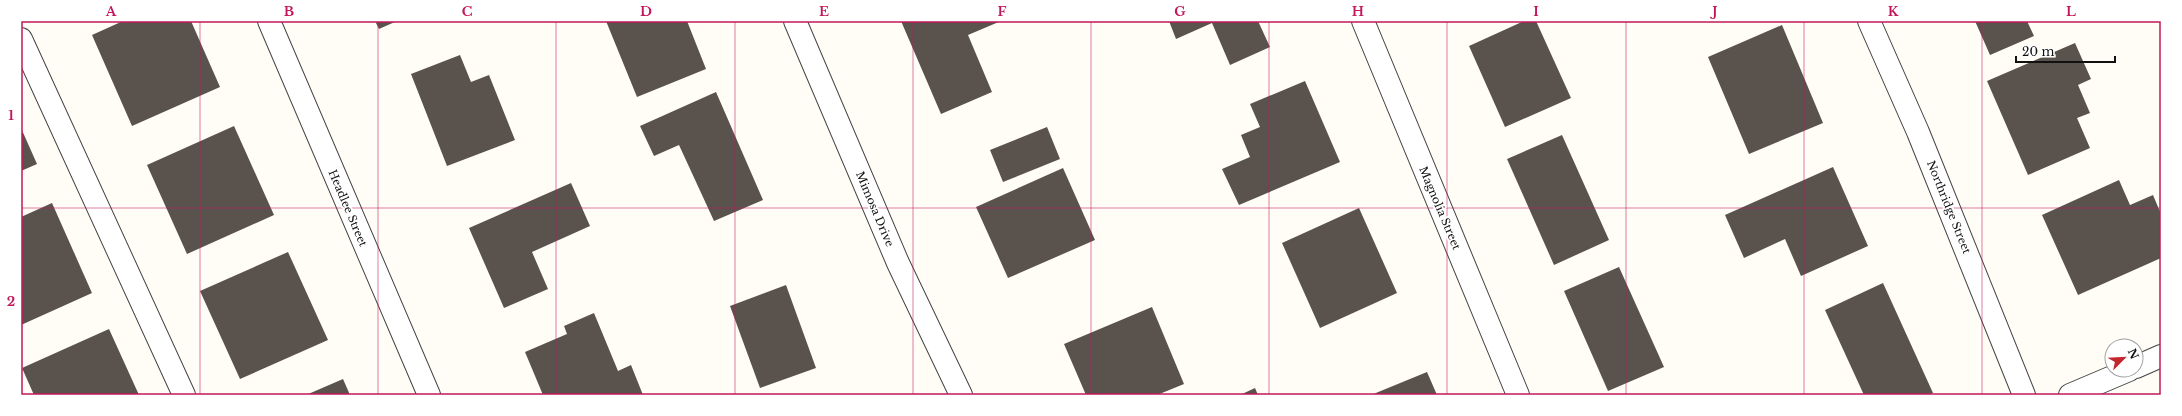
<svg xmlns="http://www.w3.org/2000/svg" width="2182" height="416" viewBox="0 0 2182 416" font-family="'Libre Baskerville',serif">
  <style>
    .building { fill: #5a524d }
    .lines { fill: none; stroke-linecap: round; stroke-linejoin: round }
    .street-casing { stroke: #444; stroke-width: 24 }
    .street { stroke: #fff; stroke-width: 22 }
    .grid { fill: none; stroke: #c2185b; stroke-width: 1; stroke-opacity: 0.55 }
    .labels { text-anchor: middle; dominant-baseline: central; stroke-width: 4; stroke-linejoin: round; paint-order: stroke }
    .street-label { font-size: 11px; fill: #111; stroke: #fff }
    .neatline { fill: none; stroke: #c2185b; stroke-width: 1.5 }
    .grid-label { font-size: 13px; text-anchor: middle; font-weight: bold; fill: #c2185b }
  </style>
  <rect width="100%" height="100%" fill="#fffdf5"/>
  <!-- building -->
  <path class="building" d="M123 21H191L220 87 132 126 92 35Z
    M375 21H397L379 29Z
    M606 21H687L706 69 637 97Z
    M901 21H1001L968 35 992 92 941 114Z
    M1169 21H1258L1270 47 1230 65 1212 23 1176 39Z
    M1524 21H1536L1571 98 1505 127 1469 46Z
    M1975 21H2027L2034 36 1990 55Z
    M1782 25 1823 123 1749 154 1708 57Z
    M2075 43 2091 79 2078 85 2090 113 2077 118 2090 148 2028 175 1987 81Z
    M460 55 471 82 489 75 515 140 447 166 411 74Z
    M1305 81 1340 162 1239 205 1222 169 1250 157 1241 135 1260 127 1250 104Z
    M716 92 763 200 714 221 679 145 654 156 640 126Z
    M234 126 274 215 187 254 147 165Z
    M1047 127 1060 159 1003 182 990 150Z
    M21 128 37 164 21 171Z
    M1562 135 1609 240 1554 265 1507 159Z
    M1833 167 1868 246 1801 276 1785 239 1744 258 1725 215Z
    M1063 168 1095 240 1008 278 976 207Z
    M2119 180 2130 205 2153 195 2161 214V258L2078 295 2042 215Z
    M571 183 590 226 532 252 548 289 504 308 469 228Z
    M52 203 92 293 21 325V217Z
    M1359 208 1397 293 1320 328 1282 243Z
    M288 252 328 340 240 379 200 291Z
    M1619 267 1664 367 1608 391 1564 291Z
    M1883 283 1933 393 1928 395H1864L1825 310Z
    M786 285 816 368 760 388 730 306Z
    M1152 307 1184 384 1157 395H1086L1064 344Z
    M594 313 618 371 631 365 643 395H543L525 352 567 334 564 326Z
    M109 329 139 395H34L22 368Z
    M1427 372 1437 395H1371Z
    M343 379 350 395H306Z
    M1255 388 1258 395H1240Z"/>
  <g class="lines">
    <!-- street casing -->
    <g class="street-casing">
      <path id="street" d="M269 21 429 395
        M795 21 898 263 961 395
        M1363 21 1518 395
        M1869 21 1918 132 2024 395
        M21 39 184 395
        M2136 367 2161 356
        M2070 395 2129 370"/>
    </g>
    <!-- street -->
    <use href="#street" class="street"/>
  </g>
  <!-- grid -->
  <path class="grid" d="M200 21V395M378 21V395M556 21V395M735 21V395M913 21V395M1091 21V395M1269 21V395M1447 21V395M1626 21V395M1804 21V395M1982 21V395M21 208H2161"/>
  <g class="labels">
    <!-- street labels -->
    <g class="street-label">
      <text transform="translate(1949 207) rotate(68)">Northridge Street</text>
      <text transform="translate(348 208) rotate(67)">Headlee Street</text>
      <text transform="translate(1440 208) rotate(67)">Magnolia Street</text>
      <text transform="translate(875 209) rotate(67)">Mimosa Drive</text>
    </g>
  </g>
  <!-- border -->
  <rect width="2182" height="416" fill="none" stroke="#ffffff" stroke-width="44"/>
  <!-- north arrow -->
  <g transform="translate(2124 358) rotate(66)"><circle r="19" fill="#ffffff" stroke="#a0a0a0"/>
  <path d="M0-3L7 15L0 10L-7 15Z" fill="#c4262e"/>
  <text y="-6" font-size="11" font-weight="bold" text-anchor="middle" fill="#111111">N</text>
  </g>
  <!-- scale -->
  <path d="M2016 56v6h99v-6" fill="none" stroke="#111111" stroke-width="2"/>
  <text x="2022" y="56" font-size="12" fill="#111111" stroke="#ffffff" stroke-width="3" paint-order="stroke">20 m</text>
  <rect x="22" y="22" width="2138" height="372" class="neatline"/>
  <g class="grid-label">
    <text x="111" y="16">A</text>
    <text x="289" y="16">B</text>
    <text x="467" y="16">C</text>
    <text x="646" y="16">D</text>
    <text x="824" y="16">E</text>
    <text x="1002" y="16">F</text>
    <text x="1180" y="16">G</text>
    <text x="1358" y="16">H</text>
    <text x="1536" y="16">I</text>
    <text x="1715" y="16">J</text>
    <text x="1893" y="16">K</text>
    <text x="2071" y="16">L</text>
    <text x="11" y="120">1</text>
    <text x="11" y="306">2</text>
  </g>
</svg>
